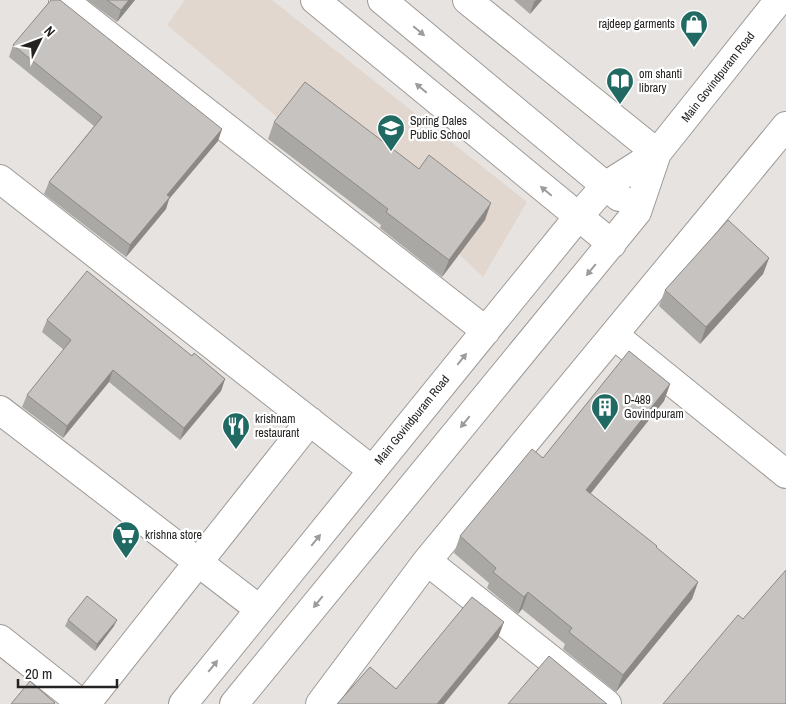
<svg xmlns="http://www.w3.org/2000/svg" width="786" height="704" viewBox="0 0 786 704" font-family="'Archivo Narrow',sans-serif">
  <style>
    .built { fill: #e2d7cf }
    .lines { fill: none; stroke-linecap: round; stroke-linejoin: round }
    .minor-casing { stroke: #9d9a97; stroke-width: 30 }
    .minor { stroke: #fff; stroke-width: 28 }
    .wall { fill: #aaa8a5 }
    .shaded-wall { fill: #8b8886 }
    .building { fill: #c6c3c0; stroke: #8b8886 }
    .oneway { fill: #9d9c9c }
    .labels { text-anchor: middle; dominant-baseline: central; stroke-width: 4.5; stroke-linejoin: round; paint-order: stroke }
    .poi-label { font-size: 12px; fill: #252322; stroke: #fff; text-anchor: start }
    .street-label { font-size: 12px; fill: #252322; stroke: #fff }
  </style>
  <rect width="100%" height="100%" fill="#e7e3e0"/>
  <!-- built -->
  <path class="built" d="M185 0H272L527 202 483 277 440 236 365 191 167 25Z"/>
  <g class="lines">
    <!-- minor casing -->
    <g class="minor-casing">
      <path id="minor" d="M63 0 486 331
        M315 0 612 244
        M382 0 619 197
        M467 0 657 153
        M0 179 372 470
        M614 335 786 474
        M0 410 259 609
        M427 561 607 704
        M0 639 82 704
        M86 704 310 421
        M183 704 578 217 605 186 657 153 779 0
        M234 704 637 212 657 153
        M320 704 427 561 786 126"/>
    </g>
    <!-- minor -->
    <use href="#minor" class="minor"/>
  </g>
  <!-- wall -->
  <path class="wall" d="M87 0H135L117 22Z
    M514 0H542L530 14Z
    M13 45 222 129 218 141 169 199 166 209 126 257 44 194 49 182 94 126 9 57Z
    M274 122 485 220 442 277 380 228 381 225 268 139Z
    M769 258 763 274 700 344 659 306 665 290Z
    M47 320 192 356 225 379 221 391 180 440 109 382 63 438 22 407 27 395 64 350 42 332Z
    M670 384 664 401 590 493 698 582 692 599 616 692 563 649 565 644 522 609 518 614 487 588 489 583 454 553 460 536 543 458Z
    M68 620 114 626 95 651 65 626Z"/>
  <!-- shaded-wall -->
  <path class="shaded-wall" d="M129 0H135L117 22 121 10Z
    M536 0H542L530 14 534 2Z
    M222 129 218 141 169 199 166 209 126 257 130 245 167 195Z
    M491 203 485 220 442 277 449 260Z
    M769 258 763 274 700 344 706 327Z
    M113 370 109 382 63 438 67 426Z
    M225 379 221 391 180 440 184 428Z
    M670 384 664 401 580 507 586 490Z
    M698 582 692 599 616 692 623 675Z
    M528 592 522 609 518 614 524 597Z
    M117 620 114 626 95 651 97 644Z
    M504 622 498 638 444 704H437Z"/>
  <!-- building -->
  <path class="building" d="M51 0H60L222 129 167 195 170 197 130 245 49 182 102 117 13 45Z
    M107 0H129L121 10Z
    M305 82 419 169 429 155 491 203 449 260 386 212 388 209 274 122Z
    M728 220 769 258 706 327 665 290Z
    M87 271 192 356 194 353 225 379 184 428 113 370 67 426 27 395 71 340 47 320Z
    M629 351 670 384 586 490 657 546 656 547 698 582 623 675 569 632 572 628 528 592 524 597 493 572 496 568 460 536 532 449 543 458Z
    M786 570V704H663L738 615 743 619Z
    M87 596 117 620 97 644 68 620Z
    M472 597 504 622 437 704H337L370 667 396 689Z
    M549 656 607 704H508Z
    M30 681 55 703 54 704H11Z"/>
  <!-- one-way arrows -->
  <defs><path id="oneway-solid" d="M-6-.8H1V-3.2L6.5 0L1 3.2V.8H-6Z" transform="scale(1.25)"/></defs>
  <g class="oneway">
    <use href="#oneway-solid" transform="translate(419 31) rotate(40)"/>
    <use href="#oneway-solid" transform="translate(421 88) rotate(-140)"/>
    <use href="#oneway-solid" transform="translate(546 191) rotate(-140)"/>
    <use href="#oneway-solid" transform="translate(591 270) rotate(129)"/>
    <use href="#oneway-solid" transform="translate(462 359) rotate(-51)"/>
    <use href="#oneway-solid" transform="translate(465 422) rotate(129)"/>
    <use href="#oneway-solid" transform="translate(316 540) rotate(-51)"/>
    <use href="#oneway-solid" transform="translate(318 602) rotate(129)"/>
    <use href="#oneway-solid" transform="translate(213 666) rotate(-51)"/>
  </g>
  <!-- icons -->
  <defs>
    <g id="shop-pin" transform="scale(1.4375)"><path d="M0 17L-7.5 6A9.5 9.5 0 1 1 7.5 6Z" fill="#216a63" stroke="#fff"/><path d="M-5-2.5h2.3a2.7 3.5 0 0 1 5.4 0H5L5.5 6h-11ZM-1.5-2.5h3a1.5 2.3 0 0 0-3 0Z" fill="#fff"/></g>
    <g id="library-pin" transform="scale(1.4375)"><path d="M0 17L-7.5 6A9.5 9.5 0 1 1 7.5 6Z" fill="#216a63" stroke="#fff"/><path d="M-6-4Q-3-5.5-.7-3.5V5Q-3 3-6 4ZM6-4Q3-5.5 .7-3.5V5Q3 3 6 4Z" fill="#fff"/></g>
    <g id="school-pin" transform="scale(1.4375)"><path d="M0 17L-7.5 6A9.5 9.5 0 1 1 7.5 6Z" fill="#216a63" stroke="#fff"/><path d="M0-5L7-2L0 1L-7-2ZM-4 1L0 2.5L4 1V4Q0 6-4 4Z" fill="#fff"/></g>
    <g id="building-pin" transform="scale(1.4375)"><path d="M0 17L-7.5 6A9.5 9.5 0 1 1 7.5 6Z" fill="#216a63" stroke="#fff"/><path d="M-4-6H4V6H1V3H-1V6H-4ZM-2.5-4.3h1.7v1.8h-1.7ZM.8-4.3h1.7v1.8H.8ZM-2.5-1h1.7V.8h-1.7ZM.8-1h1.7V.8H.8Z" fill="#fff"/></g>
    <g id="restaurant-pin" transform="scale(1.4375)"><path d="M0 17L-7.5 6A9.5 9.5 0 1 1 7.5 6Z" fill="#216a63" stroke="#fff"/><path d="M-5-6h1v4h1v-4h1v4h1v-4h1v5L-1.5 .5V6h-2V.5L-5-1ZM5-6V6H3V1.5H1.5Q1.5-4 5-6Z" fill="#fff"/></g>
    <g id="supermarket-pin" transform="scale(1.4375)"><path d="M0 17L-7.5 6A9.5 9.5 0 1 1 7.5 6Z" fill="#216a63" stroke="#fff"/><path d="M-6-5.5h2.5l.6 2H6L4.5 2H-2.5L-4.4-4H-6ZM-1.5 3.2a1.3 1.3 0 1 0 .1 0ZM3 3.2a1.3 1.3 0 1 0 .1 0Z" fill="#fff"/></g>
  </defs>
  <g fill-rule="evenodd">
    <use href="#shop-pin" x="694" y="24"/>
    <use href="#library-pin" x="620" y="81"/>
    <use href="#school-pin" x="391" y="128"/>
    <use href="#building-pin" x="605" y="407"/>
    <use href="#restaurant-pin" x="236" y="426"/>
    <use href="#supermarket-pin" x="126" y="535"/>
  </g>
  <g class="labels">
    <!-- poi labels -->
    <g class="poi-label">
      <text x="675" y="24" text-anchor="end">rajdeep garments</text>
      <text x="639" y="74">om shanti<tspan x="639" dy="14">library</tspan></text>
      <text x="410" y="121">Spring Dales<tspan x="410" dy="14">Public School</tspan></text>
      <text x="624" y="400">D-489<tspan x="624" dy="14">Govindpuram</tspan></text>
      <text x="255" y="419">krishnam<tspan x="255" dy="14">restaurant</tspan></text>
      <text x="145" y="535">krishna store</text>
    </g>
    <!-- street labels -->
    <g class="street-label">
      <text transform="translate(718 77) rotate(-52)">Main Govindpuram Road</text>
      <text transform="translate(412 420) rotate(-51)">Main Govindpuram Road</text>
    </g>
  </g>
  <!-- north arrow -->
  <g transform="translate(40 40) rotate(48)" stroke="#ffffff" stroke-width="4" paint-order="stroke">
  <path d="M0-4L9 19L0 12L-9 19Z" fill="#252322"/>
  <text y="-8" font-size="14" font-weight="bold" text-anchor="middle" fill="#252322">N</text>
  </g>
  <!-- scale -->
  <path d="M18 679v8h99v-8" fill="none" stroke="#252322" stroke-width="2.5"/>
  <text x="25" y="679" font-size="15" fill="#252322" stroke="#ffffff" stroke-width="4" paint-order="stroke">20 m</text>
</svg>
